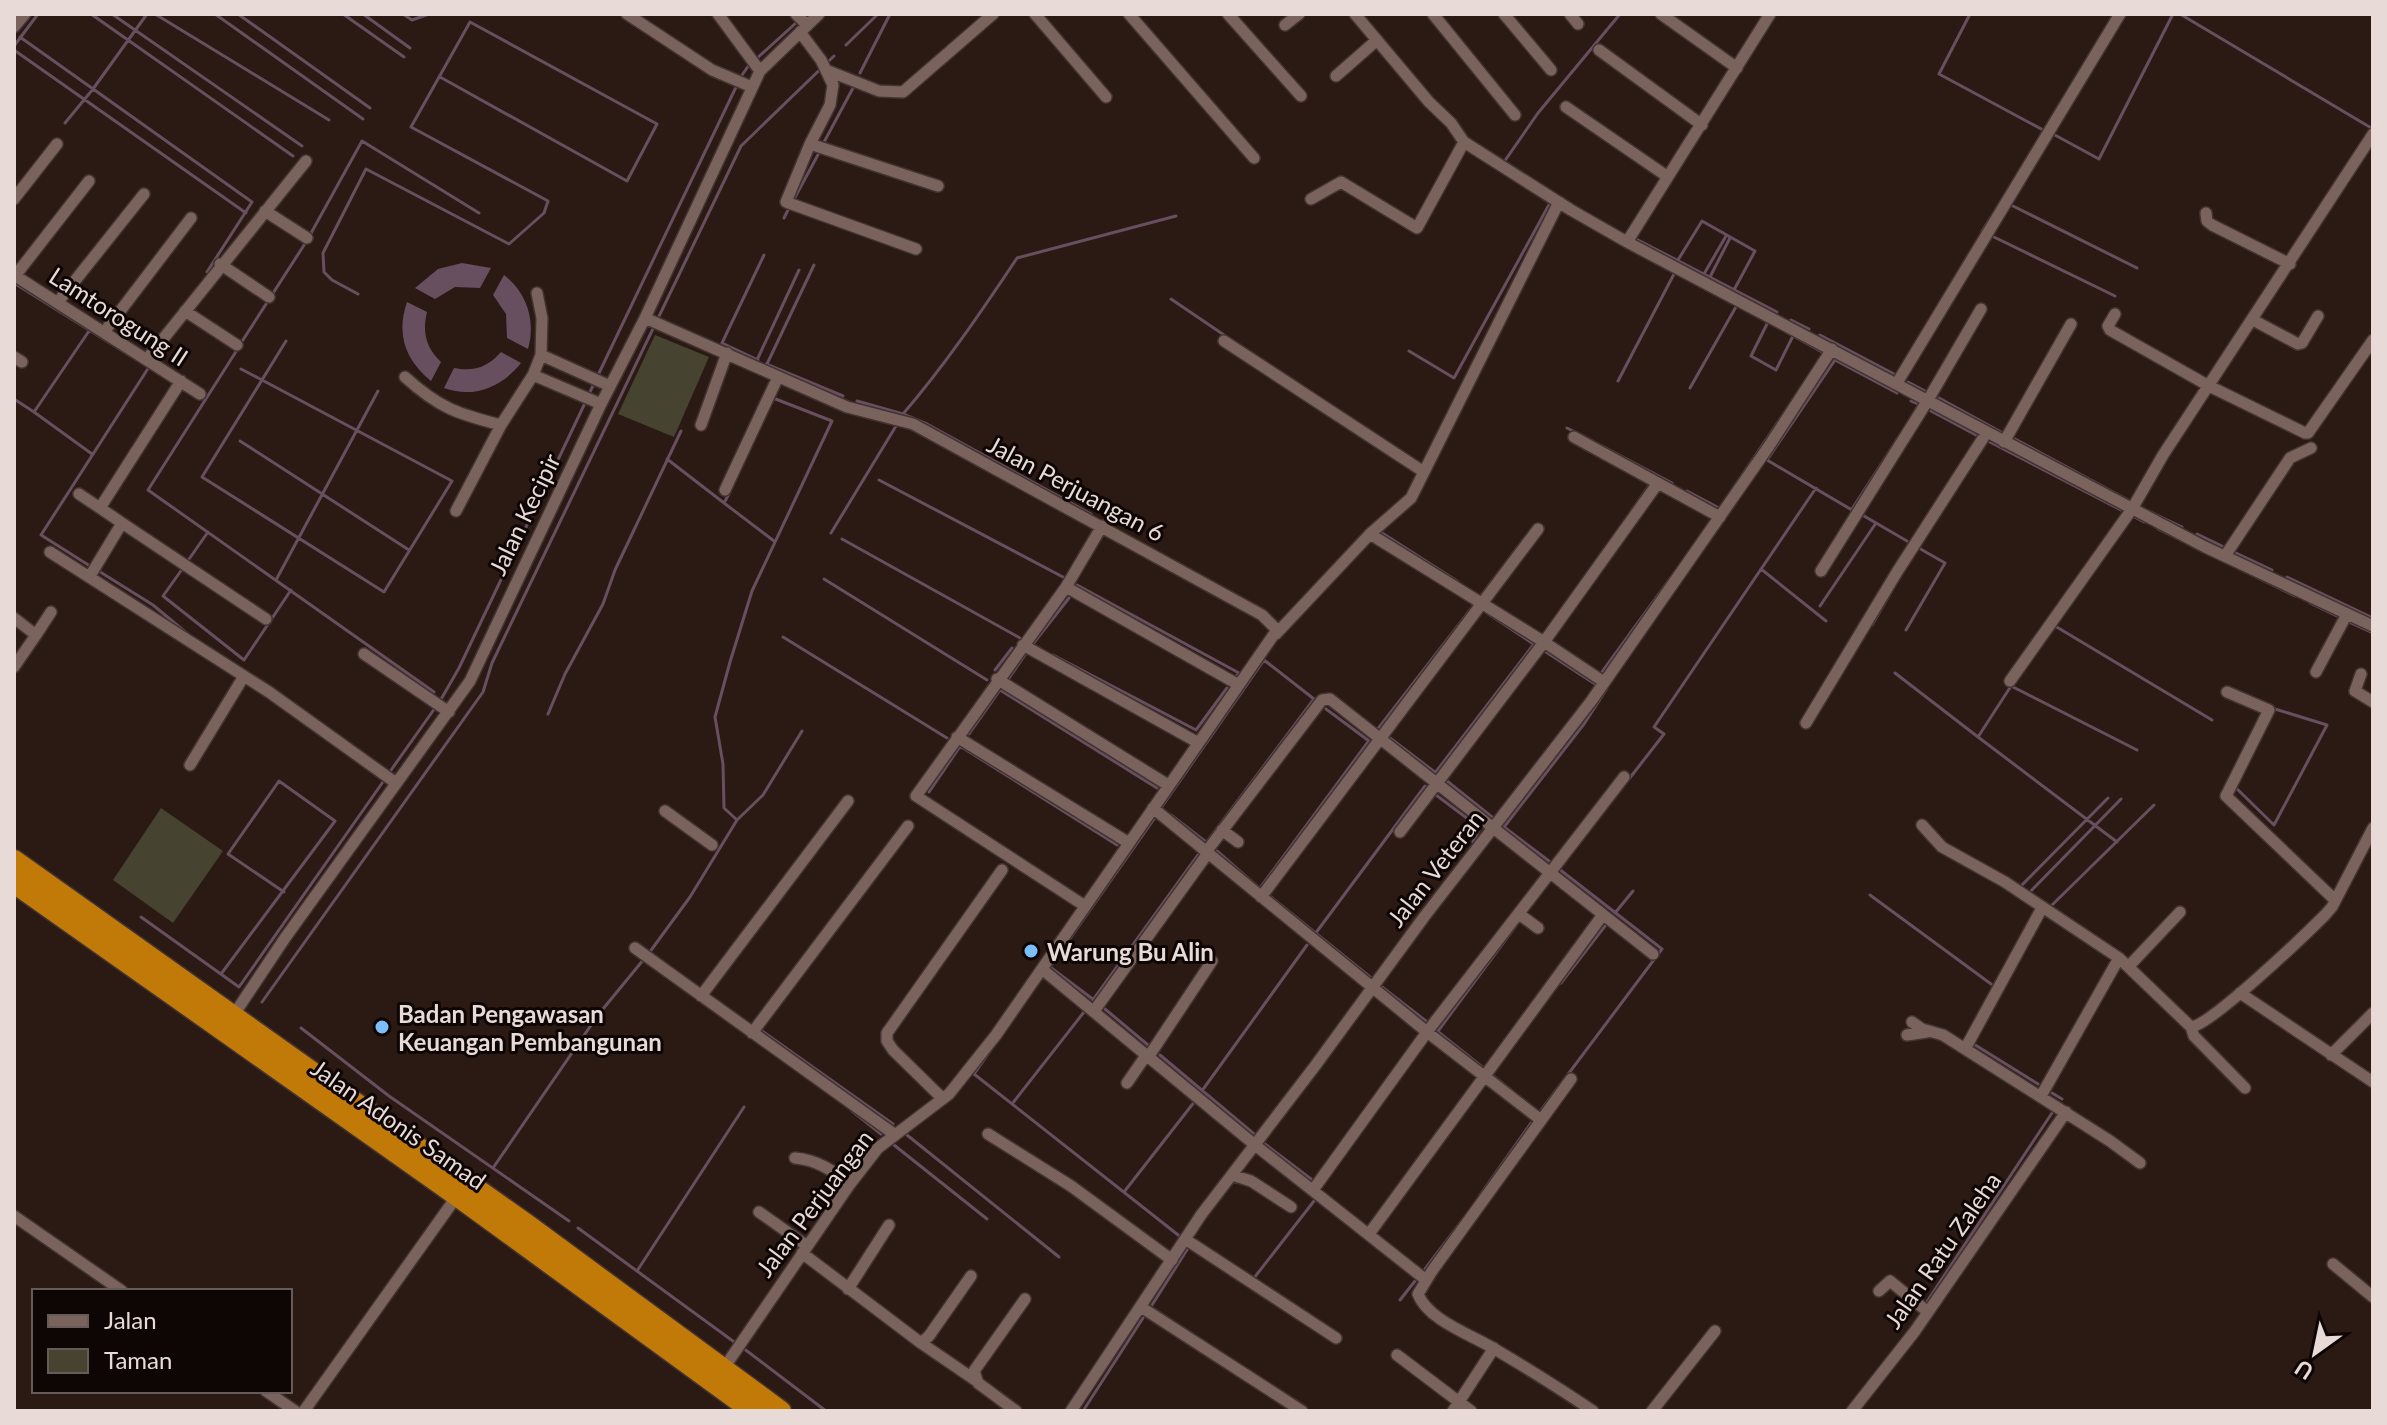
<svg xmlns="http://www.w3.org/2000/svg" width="2387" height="1425" viewBox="0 0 2387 1425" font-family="Lato,sans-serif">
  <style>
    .green { fill: #464330 }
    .water { fill: #674f60 }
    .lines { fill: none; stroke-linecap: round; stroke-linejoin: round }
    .stream { stroke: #674f60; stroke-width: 3 }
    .street-casing { stroke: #423331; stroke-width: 14 }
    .highway-casing { stroke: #423331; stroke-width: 23 }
    .street { stroke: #79635c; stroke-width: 11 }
    .highway { stroke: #c17908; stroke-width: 20 }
    .poi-dot { fill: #7dbef9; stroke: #0e0605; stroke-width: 3 }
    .labels { text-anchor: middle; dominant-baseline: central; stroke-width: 6; stroke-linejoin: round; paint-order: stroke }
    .street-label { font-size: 24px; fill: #e8dbd7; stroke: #0e0605 }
    .poi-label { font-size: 24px; font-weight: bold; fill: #e8dbd7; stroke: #0e0605; text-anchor: start }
  </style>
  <rect width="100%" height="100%" fill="#2b1913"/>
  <!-- green -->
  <path class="green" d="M655 335 709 357 674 437 618 414Z
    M161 808 223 851 173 923 113 880Z"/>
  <!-- water -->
  <path class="water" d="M462 263 491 268 480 288 455 287 435 299 415 288 438 269Z
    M504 275C527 293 536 321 528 349L507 338 506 314 493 295Z
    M407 302 427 312C422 332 426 348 441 362L431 381C405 360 396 334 407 302Z
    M501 352 521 363C502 387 474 399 444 388L454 368C474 372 488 367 501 352Z"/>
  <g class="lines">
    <!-- stream -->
    <path class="stream" d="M91 14 293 156
      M112 14 302 146
      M155 14 329 120
      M215 14 363 119
      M238 14 370 108
      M343 14 404 57
      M363 14 410 48
      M403 14 412 20 429 14
      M1970 14 1939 74 2045 131
      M2180 14 2373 129
      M20 37 252 202 207 272
      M846 45 878 14
      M14 46 38 14
      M14 50 246 213
      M755 60 797 22
      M860 73 890 14
      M740 78 749 65
      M65 123 93 89 147 14
      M2053 134 2099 159 2173 14
      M823 144 853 88
      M1504 162 1538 113 1620 14
      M793 201 820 151
      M2013 206 2137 268
      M784 218 789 208
      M1982 231 1991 217
      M310 235 362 141 479 213
      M1994 237 2115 296
      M1638 240 1777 312
      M1678 260 1702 221 1755 251 1734 290
      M1704 274 1726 236
      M1710 277 1730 238
      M14 283 129 355
      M358 294 332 280 324 272 323 253 366 169 509 244 544 213 548 201 411 127 470 22 657 124 627 181 440 77
      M1171 299 1227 337
      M1791 320 1809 329
      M1768 322 1751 356 1776 370 1793 336
      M1786 332 1824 353
      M1820 335 1894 374
      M241 343 306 242
      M237 350 148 490 434 692
      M1409 351 1454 378 1550 203
      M757 360 799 270
      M758 360 722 343 764 255
      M766 364 843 396
      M767 364 814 265
      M241 369 262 380 452 481 384 592 202 477 286 341
      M1618 381 1674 274
      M1908 382 1925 391
      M1690 388 1737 305
      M588 396 737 85
      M1939 398 2001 432
      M14 399 34 412 89 331
      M857 401 903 414 927 424 1091 514
      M1911 401 1920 405
      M1931 411 1976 435
      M34 412 92 454
      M903 414C945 365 981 312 1017 258L1176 216
      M1567 428 1577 433
      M2015 439 2128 500
      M1986 440 2121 510
      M240 441 409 550
      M1602 446 1672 483
      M667 459 724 503 730 492
      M879 480 1063 577
      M1687 491 1719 508
      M724 503 774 541
      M2142 508 2182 527
      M1719 509 1789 406
      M1852 509 1898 438
      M1632 510 1648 487
      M1852 510 1767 460 1835 360 1897 393
      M1864 516 1907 541
      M2133 516 2144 522
      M2158 529 2295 596
      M1379 531 1457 581
      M831 533 896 426
      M2197 534 2222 546
      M842 539 1020 638
      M2236 553 2272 570
      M187 562 208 532
      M90 566 41 535 149 367 146 365
      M183 568 163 596 244 660 291 590
      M1761 569 1826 621
      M97 570 153 605 189 635
      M2287 577 2373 618
      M824 579 987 680
      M276 580 378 391
      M1077 585 1239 673 1237 675
      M1480 597 1524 539
      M2310 603 2337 616
      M1820 606 1876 523
      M1487 613 1535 645
      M2351 623 2373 633
      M1872 625 1894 587
      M2054 628 2055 626 2212 720
      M1906 630 1945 563 1917 547
      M783 637 947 738
      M1032 645 1069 598
      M1546 652 1595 684
      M1053 655 1196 730 1227 688
      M995 670 1012 648
      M1602 672 1672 576
      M1895 673 1978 737
      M1009 678 1025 655
      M1000 690 1157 788
      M440 701 459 668 585 403
      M1326 709 1369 741
      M548 714 565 674 603 604 615 570 681 431
      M1377 730 1474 605
      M969 734 1000 690
      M1390 738 1436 773
      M960 746 1117 845
      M389 773 435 708
      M1435 773 1534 644
      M1629 779 1664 734 1654 727 1816 488
      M1447 781 1492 817
      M2235 787 2274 825 2327 725 2275 709 2273 713
      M929 792 961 745
      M1436 795 1480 828 1473 842
      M1161 808 1264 660 1314 699
      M1171 815 1206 842
      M737 820 763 795 802 731
      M1504 827 1584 724 1606 690
      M1504 827 1549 861
      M2117 842 1978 737 2011 686 2137 750
      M1206 843 1314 699
      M1217 851 1259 888
      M2021 886 2108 798
      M1260 888 1368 742
      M2029 893 2121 799
      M1870 895 1991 984
      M1271 897 1370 977
      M2050 907 2154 805
      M1615 913 1633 891
      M141 917 239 987 385 779
      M1315 934 1425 786
      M649 953 690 897 737 820 724 808 723 764 715 717 730 662 752 591 832 421 773 398
      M1050 967 1154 819
      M1050 967 1094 1000
      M221 974 335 821 279 781 228 854 284 892
      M1561 983 1608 922
      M1382 987 1426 1021
      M1093 1000 1198 855
      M262 1002 483 692 492 663 741 146 834 56
      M1105 1009 1148 1045
      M301 1028 389 1096 569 1221
      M762 1031 893 1124
      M1437 1031 1486 1070
      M1438 1031 1515 927
      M1972 1043 2038 1084
      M993 1047 974 1074 1182 1238
      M1160 1055 1254 1134
      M1492 1075 1511 1090
      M2052 1093 2062 1099
      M1199 1095 1307 945
      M1012 1104 1084 1012
      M852 1111 881 1134
      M1539 1113 1662 949 1559 869
      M907 1135 1059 1257
      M1265 1144 1311 1179
      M894 1145 987 1219
      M493 1168 598 1015 644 959
      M1124 1192 1195 1101
      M1480 1195 1531 1123
      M578 1228 737 1344
      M1425 1269 1464 1218
      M637 1271 744 1107
      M1254 1278 1314 1201
      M1400 1300 1415 1281
      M1926 1303 2052 1113
      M1152 1305 1190 1245
      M743 1348 826 1411
      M1083 1411 1143 1318"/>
    <!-- street casing -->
    <g class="street-casing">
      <path id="street" d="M627 14 712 70 752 87
        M718 14 760 71
        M796 14 807 25
        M1035 14 1106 97
        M1129 14 1254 158
        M1228 14 1301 96
        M1355 14 1429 102 1451 123 1464 142 1571 210 1627 242 1770 14
        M1433 14 1515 115
        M1504 14 1551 70
        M1570 14 1578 24
        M1661 14 1737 68
        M1285 25 1299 14
        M14 27 25 14
        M800 32 821 60 833 85 830 105 810 144 786 202 916 249
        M1599 50 1702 125
        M826 70 879 91 903 92 993 14
        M1336 76 1377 40
        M1566 107 1668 177
        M810 144 938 186
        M14 199 57 144
        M1311 199 1341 182 1417 228 1464 142
        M265 211 307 238
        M2206 213 2207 221 2212 225 2290 264
        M1627 242 2205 547 2373 626
        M220 264 269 297
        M14 275 200 394
        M15 276 89 181
        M58 302 144 194
        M185 311 237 345
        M2115 314 2108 326 2110 330 2209 386 2305 433H2308L2373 340
        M645 318 847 407 913 424 1262 615 1277 630 996 1035 949 1094 878 1148 850 1184 724 1368
        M2253 320 2298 344 2302 343 2318 316
        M105 331 191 218
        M1224 341 1424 472 1411 498 1370 534 1276 634
        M541 355 610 386
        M14 357 22 362
        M147 359 306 161
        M533 375 601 404
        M405 377C439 408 458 414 501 425
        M1897 383 2120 14
        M701 425 727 353
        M1574 437 1720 517
        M2004 442 2071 324
        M1424 472 1559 202
        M725 490 778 377
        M79 494 100 508 181 381
        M456 511 501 425 533 375 541 355 542 318 537 293
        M122 523 266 619
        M1370 534 1544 642 1604 682
        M50 552 269 692 396 783
        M2225 556 2290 458 2311 448
        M1821 571 1928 400 1981 309
        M90 576 122 523 100 508
        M1066 587 1239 685
        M14 618 36 635 14 667
        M36 635 51 612
        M1023 645 1197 742
        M364 654 449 712
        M2316 672 2347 614
        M2361 674 2355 691 2373 702
        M997 679 1168 785
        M2010 681 2132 509 2163 455 2373 134
        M2227 692 2269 710 2226 796 2335 900
        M1806 723 1897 572 1987 432
        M957 737 1129 843
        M190 765 244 676
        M1153 808 1427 1032 1541 1120
        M665 811 712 845
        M1922 825 1942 847 2005 882 2119 958 2191 1027C2211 1025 2305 935 2325 915L2332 907 2373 828
        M1222 830 1238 842
        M1400 832 1544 642 1658 483
        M1206 852 1322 700 1330 699 1653 954
        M1261 897 1538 529
        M1085 906 916 796 1066 587 1102 526
        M1519 914 1538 928
        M635 948 894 1134
        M2129 966 2180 912
        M1042 969 1255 1145 1426 1280
        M2240 993 2373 1082
        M701 996 848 801
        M1094 1011 1208 853
        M233 1016 285 938 470 681 601 404 645 318 760 71 819 14
        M1912 1022 1922 1029 1943 1035 2110 1141 2140 1163
        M2191 1027 2194 1036 2245 1088
        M752 1033 908 826
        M1907 1035 1927 1032
        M1965 1049 2042 908
        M2331 1055 2373 1013
        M1149 1056 1212 961
        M1571 1079 1432 1271 1418 1294C1428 1321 1475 1336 1498 1351 1530 1370 1562 1390 1593 1411
        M1127 1083 1147 1054
        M2041 1096 2119 958
        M943 1099 893 1050 887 1041V1033L1002 870
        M988 1134 1071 1186 1172 1260
        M795 1158C817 1160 832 1170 850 1184
        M1232 1175 1251 1181 1291 1207
        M1313 1190 1427 1032 1624 777
        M759 1212 807 1246
        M14 1216 122 1291
        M1369 1234 1602 916
        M1185 1239 1336 1338
        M802 1253 921 1343 929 1336 971 1276
        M2333 1264 2373 1297
        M848 1289 889 1225
        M1879 1291 1890 1281 1928 1312
        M1141 1307 1302 1411
        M921 1343 978 1382
        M1397 1355 1471 1411
        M266 1391 295 1411
        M304 1411 457 1196
        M1016 1411 978 1383 974 1371 1025 1299
        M1071 1411 1201 1215 1315 1066 1424 917 1592 700 1769 446 1832 349
        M1453 1411 1494 1348
        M1652 1411 1715 1331
        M1852 1411 1915 1331 2066 1112"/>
    </g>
    <!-- highway casing -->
    <g class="highway-casing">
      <path id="highway" d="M14 860 528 1225 781 1411
        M14 883 457 1196 752 1411"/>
    </g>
    <!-- street -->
    <use href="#street" class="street"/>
    <!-- highway -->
    <use href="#highway" class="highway"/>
  </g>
  <!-- markers -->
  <g class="poi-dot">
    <circle cx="1031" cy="951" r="8"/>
    <circle cx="382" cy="1027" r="8"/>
  </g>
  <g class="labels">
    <!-- street labels -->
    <g class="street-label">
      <text transform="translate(119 316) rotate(33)">Lamtorogung II</text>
      <text transform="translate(1076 488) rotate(28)">Jalan Perjuangan 6</text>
      <text transform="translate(524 514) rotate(-64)">Jalan Kecipir</text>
      <text transform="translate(1435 868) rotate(-52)">Jalan Veteran</text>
      <text transform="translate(399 1124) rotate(35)">Jalan Adonis Samad</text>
      <text transform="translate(814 1203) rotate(-53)">Jalan Perjuangan</text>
      <text transform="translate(1942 1250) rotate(-55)">Jalan Ratu Zaleha</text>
    </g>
    <!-- poi labels -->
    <g class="poi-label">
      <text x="1047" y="951">Warung Bu Alin</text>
      <text x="398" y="1013">Badan Pengawasan<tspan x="398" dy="28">Keuangan Pembangunan</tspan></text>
    </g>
  </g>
  <!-- border -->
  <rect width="2387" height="1425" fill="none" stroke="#e8dbd7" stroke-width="32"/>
  <!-- legend -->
  <rect x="32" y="1289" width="260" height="104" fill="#0e0605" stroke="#655b59" stroke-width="2"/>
  <rect x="48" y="1315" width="40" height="12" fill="#79635c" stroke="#655b59" stroke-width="2"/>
  <text x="104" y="1329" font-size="24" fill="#e8dbd7">Jalan</text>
  <rect x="48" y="1349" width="40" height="24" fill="#464330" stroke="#655b59" stroke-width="2"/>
  <text x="104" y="1369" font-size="24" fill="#e8dbd7">Taman</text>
  <!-- north arrow -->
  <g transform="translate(2315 1353) rotate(213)" stroke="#0e0605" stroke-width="6" paint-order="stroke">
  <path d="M0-6L14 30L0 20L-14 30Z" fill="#e8dbd7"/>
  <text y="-12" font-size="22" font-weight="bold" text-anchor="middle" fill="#e8dbd7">U</text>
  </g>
</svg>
